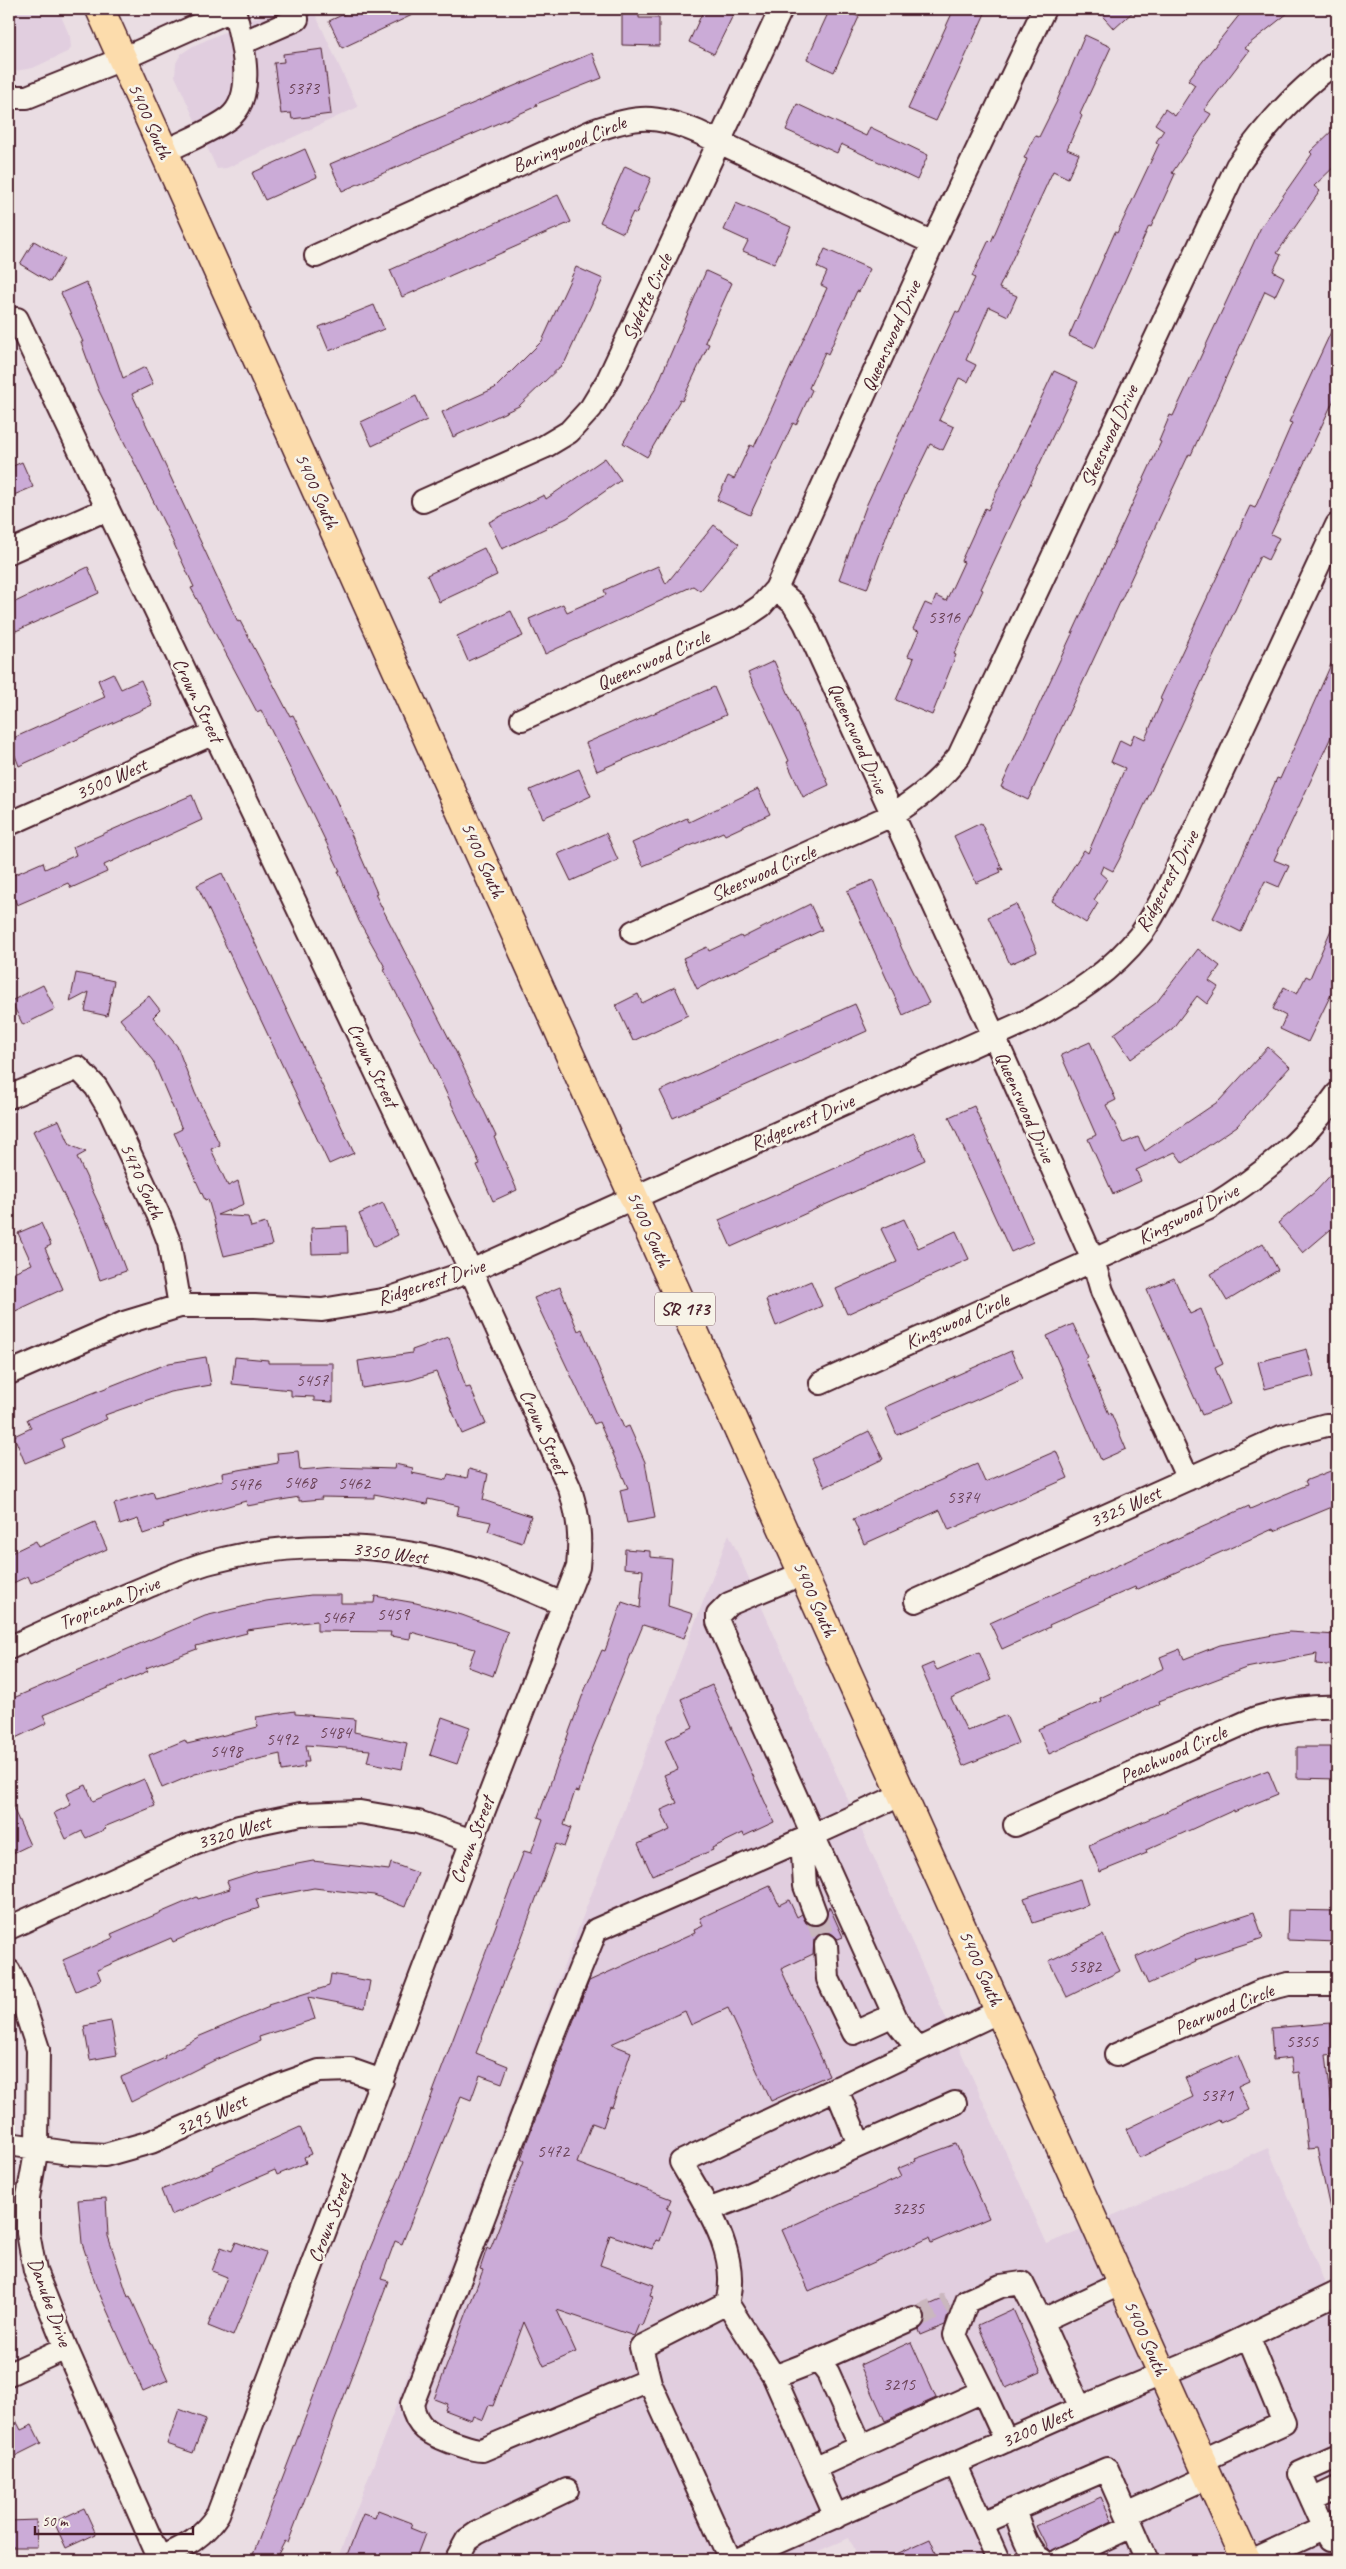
<svg xmlns="http://www.w3.org/2000/svg" width="1346" height="2569" viewBox="0 0 1346 2569" font-family="Caveat,sans-serif">
  <style>
    .built { fill: #e1cedf }
    .building { fill: #cbabd7; stroke: #4a1f2b }
    .lines { fill: none; stroke-linecap: round; stroke-linejoin: round }
    .minor-tunnel { stroke: #cab7be; stroke-width: 22; stroke-dasharray: 22 11; stroke-linecap: butt }
    .minor-casing { stroke: #4a1f2b; stroke-width: 26 }
    .major-casing { stroke: #4a1f2b; stroke-width: 31 }
    .minor { stroke: #f7f3e8; stroke-width: 22 }
    .major { stroke: #fcdcac; stroke-width: 28 }
    .labels { text-anchor: middle; dominant-baseline: central; stroke-width: 5; stroke-linejoin: round; paint-order: stroke }
    .number-label { font-size: 18px; fill: #6a4256 }
    .shield { fill: #f7f3e8; stroke: #7e5f64; stroke-width: 1 }
    .shield-label { font-size: 19px; font-weight: bold; fill: #4a1f2b }
    .street-label { font-size: 20px; fill: #4a1f2b; stroke: #f7f3e8 }
  </style>
  <rect width="100%" height="100%" fill="#eadde3"/>
  <filter id="ink" filterUnits="userSpaceOnUse"><feTurbulence type="fractalNoise" baseFrequency=".02" numOctaves="2"/><feDisplacementMap in="SourceGraphic" scale="10" xChannelSelector="R" yChannelSelector="G"/><feConvolveMatrix kernelMatrix="1 2 1 2 8 2 1 2 1" color-interpolation-filters="sRGB"/></filter>
  <g filter="url(#ink)">
    <!-- built -->
    <path class="built" d="M9 9H58L70 37 71 47 69 51 33 68 9 72Z
      M276 9H313L358 107 227 168 217 169 175 76 176 63 181 54 193 46Z
      M729 1534 1047 2244 1268 2148 1337 2312V2560H859L849 2538 799 2560H337Z"/>
    <!-- building -->
    <path class="building" d="M355 9H425L342 48 329 21Z
      M704 9H736L714 54 689 42Z
      M830 9H842L859 17 834 72 807 59Z
      M954 9H987L936 121 908 109Z
      M1096 9H1136L1114 29Z
      M1244 9H1293L1244 48 1249 51 1204 110 1211 114 1172 173 1175 174 1151 227 1149 226 1095 348 1069 336 1115 232 1117 233 1159 144 1156 142 1164 130 1155 124 1165 109 1175 116 1195 85 1188 80Z
      M622 13H639V18H659V46L622 45Z
      M1085 35 1111 47 1080 114 1082 116 1067 149 1079 154 1068 178 1053 171 999 288 1017 296 1008 316 989 307 966 360 976 365 968 382 959 378 939 420 954 427 943 450 930 444 891 524 867 589 839 579 867 504 956 311 959 313 975 278 972 276 989 240 991 242 1027 159 1024 158 1035 136 1039 137 1056 103Z
      M323 49 331 114 292 119 291 113 281 114 274 63 284 62 283 54Z
      M592 53 602 78 536 104 537 106 478 132 342 191 330 164Z
      M797 104 866 136 870 127 928 155 917 180 841 144 837 153 786 130Z
      M1337 126V164L1314 186 1320 191 1277 253 1281 255 1273 271 1284 277 1275 296 1265 291 1191 455 1189 454 1028 800 1001 787 1161 442 1159 441 1170 415 1173 416 1261 227 1312 154 1310 152Z
      M305 149 317 177 265 200 252 173Z
      M625 166 651 178 636 214 633 212 623 233 600 222Z
      M558 195 571 222 402 297 390 270Z
      M736 203 791 227 774 264 743 251 748 241 724 230Z
      M34 241 64 259 50 282 20 264Z
      M825 249 870 269 859 292 857 291 828 354 825 352 809 388 812 390 796 425 793 423 750 515 717 500 728 476 734 479 750 445 754 447 827 288 821 285 827 272 817 267Z
      M576 267 603 279 565 362 519 406 453 437 442 412 495 388 542 341Z
      M706 271 732 283 705 342 709 344 682 401 680 400 647 457 623 443 656 388Z
      M86 282 100 312 123 378 145 367 153 384 132 394 238 622 240 621 290 716 293 715 333 793 377 893 375 894 456 1052 496 1136 494 1137 517 1190 493 1201 477 1165 480 1164 425 1048 384 970 386 969 359 921 338 871H340L313 815 261 710 257 712 191 588 194 587 167 529 98 389 81 342H83L61 293Z
      M374 305 384 329 329 351 319 327Z
      M1337 319V393L1271 534 1279 538 1268 560 1260 556 1119 860 1113 871 1103 866 1100 873 1107 879 1094 900 1098 903 1086 923 1052 901 1084 850 1088 853 1125 768 1111 762 1120 740 1130 745 1134 734 1145 739 1162 700 1160 699 1250 506 1255 508 1292 423 1289 422Z
      M1054 371 1078 382 981 589 983 590 954 654 956 655 932 715 896 700 914 658 908 656 919 631 913 629 925 603 932 606 936 596 946 601 964 562 961 561 985 508 988 510Z
      M416 396 427 420 372 446 361 422Z
      M605 458 621 480 567 518 502 549 489 522 544 495 546 499Z
      M22 462 33 487 9 497V468Z
      M714 525 739 544 700 591 693 586 545 654 529 619 563 604 567 612 606 595 604 590 658 566 666 584Z
      M484 548 497 575 439 602 427 575Z
      M88 567 99 593 16 631 9 616V605Z
      M511 611 523 636 468 661 457 636Z
      M1337 651V724L1274 860 1289 866 1279 887 1265 881 1241 932 1213 918 1230 884 1277 778 1280 779Z
      M774 661 829 785 803 797 787 762 789 761 780 741 748 673Z
      M113 673 121 689 141 680 152 705 19 766 9 740 105 697 98 680Z
      M714 687 726 715 597 771 586 743Z
      M579 769 591 796 543 818 530 790Z
      M758 789 770 814 725 835 723 832 643 866 632 843 687 818 689 822Z
      M192 795 202 820 104 865 107 872 71 888 68 883 17 905 9 886V877L43 862 45 869 76 855 73 847Z
      M981 823 1003 870 999 868 1001 872 976 883 954 836Z
      M606 833 618 860 571 881 558 854Z
      M222 873 354 1153 329 1164 197 885Z
      M873 880 902 949 929 1003 903 1015 847 891Z
      M810 904 822 930 697 989 683 958 707 947 709 951 741 936 742 938Z
      M1016 904 1037 952 1010 964 988 917Z
      M1337 916V982L1308 1042 1280 1029 1286 1016 1273 1009 1284 987 1297 994 1306 976 1310 978Z
      M1198 949 1220 966 1209 981 1218 987 1207 1004 1197 996 1172 1029 1131 1059 1114 1034 1156 1003Z
      M76 973 114 981 107 1016 85 1011 89 992 70 1002Z
      M43 985 55 1009 23 1025 11 1001Z
      M675 987 688 1015 633 1041 616 1005 638 994 642 1003Z
      M149 996 160 1010 153 1017 177 1046 195 1093 220 1145 211 1149 228 1186 238 1181 244 1204 217 1215 248 1217 251 1227 266 1223 272 1245 224 1256 208 1199 205 1200 174 1133 182 1129 153 1061 120 1019Z
      M855 1004 867 1031 673 1118 660 1091Z
      M1090 1042 1116 1100 1106 1105 1124 1143 1138 1137 1145 1151 1219 1101 1268 1047 1290 1067 1237 1126 1183 1163 1175 1152 1136 1170 1141 1181 1113 1194 1088 1139 1096 1135 1061 1055Z
      M974 1106 1033 1242 1011 1252 949 1117Z
      M59 1120 70 1145 86 1152 77 1157 109 1226 126 1271 100 1280 83 1235 33 1131Z
      M914 1133 925 1160 731 1247 719 1220Z
      M1337 1168V1224L1303 1253 1278 1223 1316 1191Z
      M383 1203 398 1235 374 1247 359 1214Z
      M904 1219 918 1248 956 1231 969 1259 847 1314 836 1289 897 1262 881 1229Z
      M41 1223 51 1245 45 1248 63 1289 9 1314V1274L32 1264 18 1233Z
      M347 1226 348 1253 312 1254 311 1228Z
      M1263 1243 1278 1270 1227 1301 1211 1274Z
      M1174 1278 1190 1314 1201 1309 1223 1364 1215 1368 1230 1404 1202 1415 1147 1290Z
      M811 1281 822 1306 776 1326 766 1300Z
      M560 1287 578 1331 582 1329 624 1428 629 1426 645 1462 655 1518 627 1523 620 1490 628 1488 599 1422 594 1424 534 1298Z
      M1073 1324 1088 1357 1085 1359 1109 1414 1111 1413 1126 1449 1101 1460 1047 1336Z
      M449 1337 466 1388 470 1387 486 1424 462 1434 436 1372 411 1380 362 1388 358 1361 412 1353V1350Z
      M1307 1349 1314 1376 1265 1389 1258 1362Z
      M1011 1351 1023 1379 897 1435 885 1407Z
      M206 1357 211 1385 170 1392 105 1415 107 1419 61 1439 64 1447 25 1463 14 1436 31 1428 27 1419 169 1363Z
      M235 1357 268 1360V1363H333V1402L314 1401V1397L291 1396V1390L232 1384Z
      M869 1431 883 1459 825 1487 812 1459Z
      M298 1451 300 1470 334 1467 394 1469 395 1464 413 1468 412 1473 446 1480 448 1474 467 1478 469 1469 488 1474 483 1500 531 1516 522 1543 488 1531 491 1522 457 1515 459 1506 428 1499 427 1504 374 1494V1498L321 1497 322 1499 299 1501V1497L247 1506 246 1501 163 1524 164 1527 143 1534 138 1519 120 1525 114 1504 153 1492 155 1498 223 1480 222 1473 278 1463 277 1453Z
      M1056 1451 1068 1478 949 1530 940 1510 864 1544 853 1519 977 1464 985 1482Z
      M1333 1470 1337 1480V1505L1274 1531 1273 1529 1136 1590 1135 1587 1049 1625 1050 1627 1002 1649 990 1623 1249 1506 1250 1509 1307 1485 1305 1481Z
      M95 1522 107 1549 31 1583 28 1576 9 1585V1554L36 1541 39 1547Z
      M625 1549 650 1551V1557L672 1559 668 1606 693 1614 684 1638 643 1625 590 1755 579 1792 575 1791 564 1825 571 1828 564 1847 556 1844 518 1948H517L476 2053 508 2066 502 2083 480 2075 471 2100 461 2096 402 2244 395 2241 381 2279 388 2281 288 2543 285 2541 275 2560H251L369 2251 410 2153 524 1851 531 1853 543 1819 538 1817 583 1694 602 1650 605 1651 622 1602 640 1608 643 1570 624 1568Z
      M311 1595H341V1603H374L375 1596 416 1603 462 1615 508 1632 493 1676 468 1667 475 1649 411 1632 410 1639 390 1636 391 1632 317 1631V1621L246 1630 247 1633 196 1646 197 1649 146 1668 148 1671 43 1715 47 1723 9 1741V1709L14 1707 11 1699 205 1616 266 1601Z
      M1289 1632 1337 1635V1666L1316 1664 1317 1654 1246 1668 1159 1701 1160 1704 1049 1754 1038 1729 1101 1701 1100 1698 1164 1668 1160 1657 1180 1649 1184 1659 1220 1645Z
      M979 1652 991 1680 951 1698 967 1731 1006 1715 1018 1743 963 1766 921 1668 933 1663 937 1670Z
      M712 1685 774 1822 744 1836 743 1833 712 1848 713 1850 652 1875 638 1844 670 1830 661 1810 677 1803 664 1775 678 1769 665 1740 693 1727 681 1699Z
      M295 1711V1714L355 1719 354 1732 407 1743 402 1769 367 1762 370 1750 306 1745 309 1762H304L305 1767 282 1771 280 1754 195 1774 162 1788 149 1755 185 1740 187 1744 258 1727 256 1717Z
      M442 1717 470 1727 457 1764 430 1755Z
      M1297 1747H1337V1779L1297 1778Z
      M1268 1770 1278 1794 1234 1812V1810L1146 1850 1147 1853 1100 1872 1089 1845 1202 1796Z
      M144 1779 155 1806 104 1827 106 1829 86 1838 82 1831 66 1839 54 1813 71 1805 66 1794 86 1785 93 1801Z
      M9 1799 30 1845 9 1855Z
      M313 1861 389 1870 391 1863 418 1873 405 1907 374 1895 314 1888 256 1899 259 1908 223 1920 173 1942 171 1938 97 1970 101 1980 76 1991 63 1960 113 1938 111 1934 148 1918 197 1897 198 1899 230 1889 227 1881 255 1872Z
      M1080 1879 1088 1905 1033 1923 1024 1898Z
      M770 1886 779 1905 789 1900 797 1917 802 1914 806 1923 812 1926 820 1925 825 1921 829 1906 843 1937 838 1939 831 1933 819 1934 814 1940 813 1954 781 1969 829 2075 771 2101 728 2008 691 2025 685 2011 611 2044 631 2052 612 2107 610 2106 603 2127 592 2123 577 2163 671 2199 667 2209 671 2211 660 2241 656 2240 652 2249 610 2235 600 2265 654 2285 650 2296 653 2297 642 2326 639 2324 634 2336 557 2310 576 2352 544 2366 524 2322 493 2406 489 2405 483 2420 473 2416 471 2420 445 2410 447 2404 434 2399 483 2270 480 2269 487 2248 490 2250 524 2161 521 2159 527 2141 589 1981 695 1933 694 1930 703 1926 700 1918Z
      M1288 1910 1337 1911V1942L1287 1940Z
      M1254 1912 1263 1938 1195 1960 1196 1962 1148 1984 1136 1957 1186 1934Z
      M1103 1935 1120 1971 1067 1997 1049 1961Z
      M331 1974 370 1981 365 2008 308 1997 315 2019 259 2037 260 2041 215 2060 131 2102 121 2077 165 2058 164 2056 200 2036 269 2007 268 2005 329 1986Z
      M111 2021 117 2055 90 2060 84 2026Z
      M1331 2023 1334 2054 1326 2055 1337 2148V2208L1330 2209 1317 2148 1308 2149 1299 2072 1293 2073 1291 2058 1273 2060 1271 2028Z
      M1238 2055 1249 2081 1238 2086 1249 2110 1220 2123 1219 2120 1139 2158 1126 2129 1193 2097 1185 2078Z
      M300 2127 311 2154 304 2157 306 2163 277 2175 275 2170 171 2215 161 2190 213 2169 212 2167Z
      M956 2144 989 2218 931 2243 929 2238 809 2291 782 2230 901 2177 897 2169 916 2161 915 2159Z
      M106 2198 108 2236 128 2297 130 2296 168 2380 143 2391 96 2286 82 2243 78 2200Z
      M236 2242 266 2253 233 2336 208 2326 227 2277 212 2271 221 2247 232 2251Z
      M945 2298 950 2309 945 2325 921 2335 919 2330 926 2319 922 2308Z
      M1013 2309 1041 2372 1006 2388 978 2325Z
      M911 2342 936 2398 885 2421 860 2365Z
      M9 2407 21 2430 32 2425 41 2443 9 2459Z
      M179 2409 206 2419 193 2453 167 2444Z
      M1101 2497 1112 2521 1050 2551 1047 2548 1036 2526Z
      M84 2508 96 2534 66 2548 54 2522Z
      M378 2510 412 2523 410 2528 425 2534 415 2560H345L363 2514 375 2518Z
      M36 2520 37 2547H9V2521Z
      M930 2539 939 2560H883Z"/>
    <g class="lines">
      <!-- minor-tunnel -->
      <path class="minor-tunnel" d="M815 1913 826 1945
        M913 2318 948 2303"/>
      <!-- minor casing -->
      <g class="minor-casing">
        <path id="minor" d="M242 43 297 19
          M9 97H27L122 59 234 9
          M164 152C185 141 210 132 229 118 258 95 241 38 234 9
          M316 256 593 131C637 115 655 114 698 132L933 243
          M9 323 17 319 471 1271 570 1489C579 1518 581 1537 578 1567L472 1841 218 2514C201 2540 183 2547 156 2560
          M423 501 544 447 569 432 591 408 608 380 781 9
          M9 552 107 509
          M776 589 793 603 805 623 994 1036 1093 1260 1102 1291 1188 1479
          M522 719 742 619 761 606 776 589 933 243 1044 9
          M9 824 214 733
          M633 932 892 815C920 797 938 783 959 756L1237 166C1265 127 1297 89 1337 62
          M9 1097 78 1068 96 1087 108 1107 158 1214 169 1242 180 1306
          M9 1373 124 1323 180 1306H255L322 1310 388 1299 471 1271 1031 1019C1073 996 1111 972 1141 934 1150 922 1157 907 1165 894L1337 525
          M821 1383 1209 1208C1259 1177 1303 1143 1337 1094
          M916 1601 1281 1437 1326 1425H1337
          M9 1648C54 1627 98 1607 144 1588 165 1579 188 1568 211 1562 286 1542 371 1542 446 1561 486 1570 525 1588 563 1604
          M903 1794 813 1835 899 2025 918 2049
          M1015 1825 1256 1718C1283 1710 1308 1706 1337 1707
          M802 1840 805 1886 815 1913
          M9 1928 186 1847 239 1827 301 1814 360 1812 418 1822 472 1841
          M826 1945 828 1979 854 2033 894 2015
          M9 1971 20 1994 38 2049 37 2147 28 2197V2233L35 2271 66 2348 160 2560
          M1116 2055 1261 1991 1288 1984H1337
          M836 2088 859 2144
          M9 2144 69 2153 105 2155 151 2142 280 2085 319 2071 351 2070 382 2081
          M708 2210 745 2196 955 2103
          M727 2303 774 2377 836 2517
          M1041 2321 1080 2408
          M818 2360 913 2318
          M9 2374 66 2348
          M774 2377 818 2360 828 2373 861 2446
          M649 2380 482 2450C471 2450 462 2445 451 2442 430 2434 416 2428 412 2404L551 2041 596 1930 813 1835 718 1622V1615L729 1604 804 1573
          M983 2391 955 2335 967 2301 1001 2286 1022 2283 1041 2321 1122 2283
          M1336 2457 1300 2473 1330 2540 1337 2536
          M1201 2461 1284 2423 1248 2336
          M955 2463 998 2560
          M814 2468 983 2391 1006 2441
          M1312 2500 1337 2488
          M1014 2510C1020 2524 1026 2552 1041 2560
          M1127 2514 1208 2477
          M982 2523 1107 2469 1147 2560
          M456 2560 467 2540 477 2533 567 2490
          M730 2560 650 2383 641 2347 727 2303C741 2254 705 2204 681 2162L1000 2011
          M737 2560 1080 2408 1217 2351 1337 2293
          M1059 2560 1132 2526
          M1255 2560 1325 2528"/>
      </g>
      <!-- major casing -->
      <g class="major-casing">
        <path id="major" d="M100 9 1246 2560"/>
      </g>
      <!-- minor -->
      <use href="#minor" class="minor"/>
      <!-- major -->
      <use href="#major" class="major"/>
    </g>
  </g>
  <g class="labels">
    <!-- number labels -->
    <g class="number-label">
      <text x="303" y="88">5373</text>
      <text x="944" y="617">5316</text>
      <text x="312" y="1380">5457</text>
      <text x="300" y="1482">5468</text>
      <text x="354" y="1483">5462</text>
      <text x="245" y="1484">5476</text>
      <text x="963" y="1497">5374</text>
      <text x="393" y="1614">5459</text>
      <text x="338" y="1617">5467</text>
      <text x="335" y="1732">5484</text>
      <text x="282" y="1739">5492</text>
      <text x="226" y="1751">5498</text>
      <text x="1085" y="1966">5382</text>
      <text x="1302" y="2041">5355</text>
      <text x="1217" y="2095">5371</text>
      <text x="553" y="2151">5472</text>
      <text x="908" y="2208">3235</text>
      <text x="899" y="2384">3215</text>
    </g>
    <!-- shield labels -->
    <rect class="shield" x="655" y="1292.5" width="60" height="33" rx="4"/>
    <g class="shield-label">
      <text x="685" y="1309">SR 173</text>
    </g>
    <!-- street labels -->
    <g class="street-label">
      <text transform="translate(150 121) rotate(66)">5400 South</text>
      <text transform="translate(569 144) rotate(-22)">Baringwood Circle</text>
      <text transform="translate(647 297) rotate(-65)">Sydette Circle</text>
      <text transform="translate(891 336) rotate(-66)">Queenswood Drive</text>
      <text transform="translate(1109 436) rotate(-65)">Skeeswood Drive</text>
      <text transform="translate(317 491) rotate(66)">5400 South</text>
      <text transform="translate(653 660) rotate(-24)">Queenswood Circle</text>
      <text transform="translate(198 700) rotate(64)">Crown Street</text>
      <text transform="translate(858 738) rotate(66)">Queenswood Drive</text>
      <text transform="translate(111 779) rotate(-24)">3500 West</text>
      <text transform="translate(483 860) rotate(66)">5400 South</text>
      <text transform="translate(763 873) rotate(-24)">Skeeswood Circle</text>
      <text transform="translate(1167 881) rotate(-62)">Ridgecrest Drive</text>
      <text transform="translate(373 1065) rotate(64)">Crown Street</text>
      <text transform="translate(1025 1107) rotate(66)">Queenswood Drive</text>
      <text transform="translate(802 1122) rotate(-24)">Ridgecrest Drive</text>
      <text transform="translate(142 1181) rotate(66)">5470 South</text>
      <text transform="translate(1188 1214) rotate(-27)">Kingswood Drive</text>
      <text transform="translate(649 1229) rotate(66)">5400 South</text>
      <text transform="translate(431 1282) rotate(-18)">Ridgecrest Drive</text>
      <text transform="translate(957 1321) rotate(-24)">Kingswood Circle</text>
      <text transform="translate(544 1432) rotate(66)">Crown Street</text>
      <text transform="translate(1125 1507) rotate(-24)">3325 West</text>
      <text transform="translate(390 1553) rotate(7)">3350 West</text>
      <text transform="translate(815 1599) rotate(66)">5400 South</text>
      <text transform="translate(109 1603) rotate(-23)">Tropicana Drive</text>
      <text transform="translate(1173 1754) rotate(-24)">Peachwood Circle</text>
      <text transform="translate(234 1832) rotate(-17)">3320 West</text>
      <text transform="translate(472 1840) rotate(-69)">Crown Street</text>
      <text transform="translate(981 1968) rotate(66)">5400 South</text>
      <text transform="translate(1224 2009) rotate(-22)">Pearwood Circle</text>
      <text transform="translate(211 2115) rotate(-24)">3295 West</text>
      <text transform="translate(330 2219) rotate(-69)">Crown Street</text>
      <text transform="translate(50 2302) rotate(70)">Danube Drive</text>
      <text transform="translate(1146 2338) rotate(66)">5400 South</text>
      <text transform="translate(1037 2427) rotate(-24)">3200 West</text>
    </g>
  </g>
  <!-- margin -->
  <rect width="1346" height="2569" fill="none" stroke="#f7f3e8" stroke-width="30"/>
  <rect x="15" y="15" width="1316" height="2539" fill="none" stroke="#4a1f2b" stroke-width="2" filter="url(#ink)"/>
  <!-- scale -->
  <path d="M35 2526v8h158v-8" fill="none" stroke="#4a1f2b" stroke-width="2.5"/>
  <text x="42" y="2526" font-size="15" fill="#4a1f2b" stroke="#f7f3e8" stroke-width="4" paint-order="stroke">50 m</text>
</svg>
